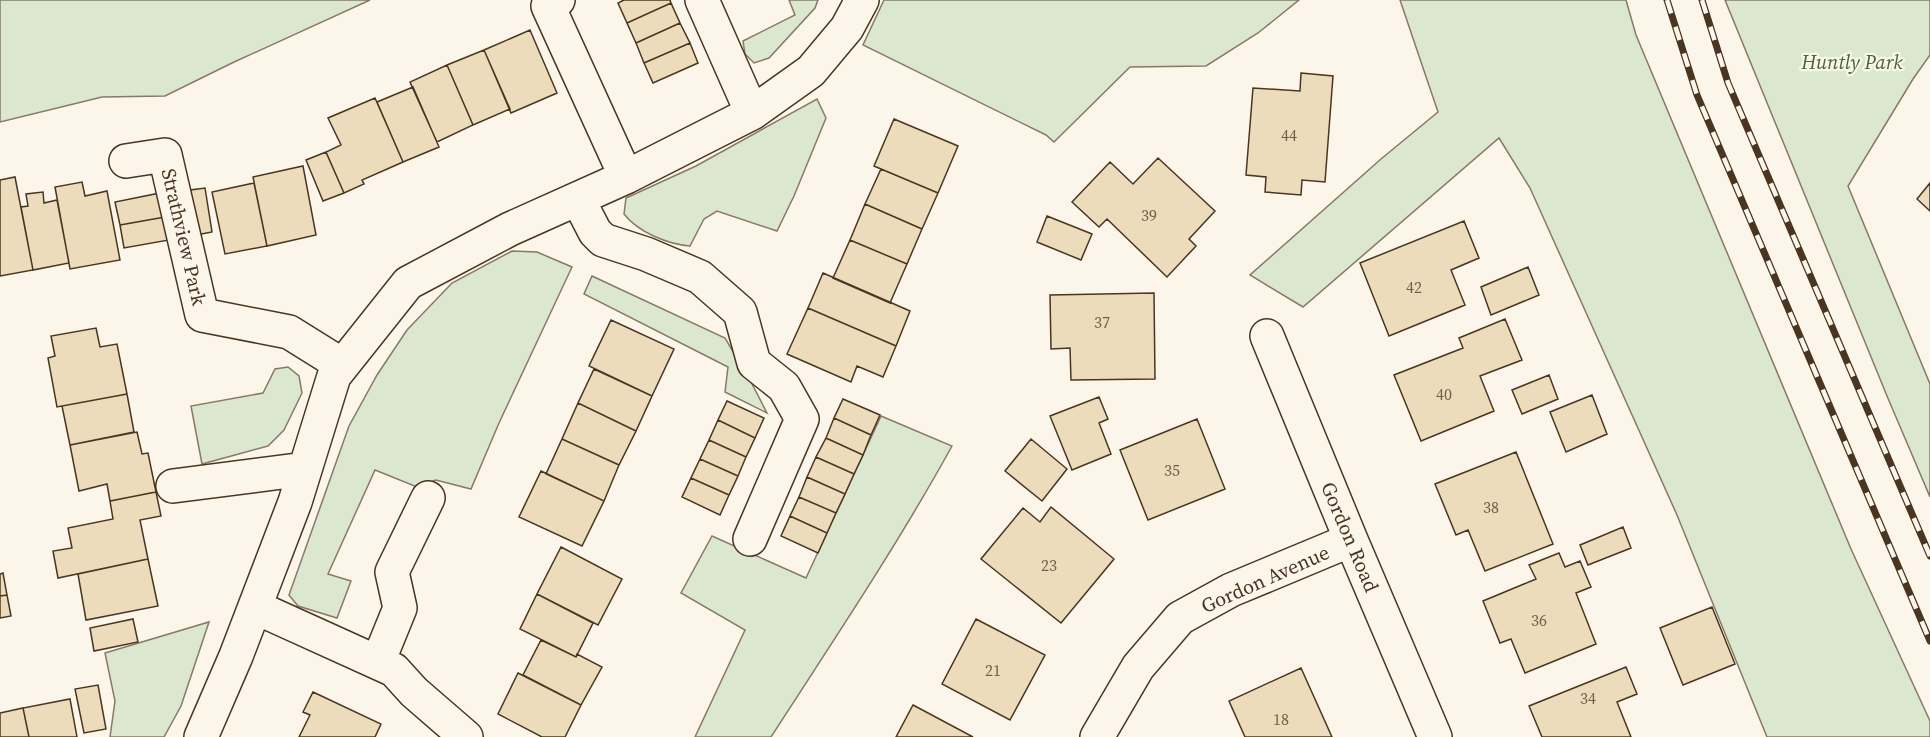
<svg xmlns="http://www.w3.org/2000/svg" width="1930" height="737" viewBox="0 0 1930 737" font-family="'Source Serif 4',serif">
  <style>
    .green { fill: #dce7d0; stroke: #887966; stroke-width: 1.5 }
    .building { fill: #ecdcbc; stroke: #4a3520; stroke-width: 1.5 }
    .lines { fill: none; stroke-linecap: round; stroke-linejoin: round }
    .minor-casing { stroke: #4a3520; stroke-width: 36 }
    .minor { stroke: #fbf6e9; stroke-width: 33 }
    .rail-casing { stroke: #4a3520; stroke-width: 7 }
    .rail { stroke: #fbf6e9; stroke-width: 4.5; stroke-dasharray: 14; stroke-linecap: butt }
    .labels { text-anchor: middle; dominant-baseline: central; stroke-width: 4.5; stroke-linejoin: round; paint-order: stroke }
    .number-label { font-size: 16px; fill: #725f47 }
    .park-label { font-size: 20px; font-style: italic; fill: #436837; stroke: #fbf6e9 }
    .street-label { font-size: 20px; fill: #4a3520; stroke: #fbf6e9 }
  </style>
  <rect width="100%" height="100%" fill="#fbf6e9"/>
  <!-- green -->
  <path class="green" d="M0 0H370L232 63 165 96 102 97 0 122Z
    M789 0H818L815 8 769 58 754 63 745 54 743 41 795 15Z
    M884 0H1299L1258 33 1206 66 1130 67 1054 142 1046 135 863 45Z
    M1400 0H1626L1636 35 1851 549 1930 721V737H1767L1677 515 1530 188 1499 138 1303 307 1250 275 1381 159 1438 112Z
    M1725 0H1930V55L1913 79 1848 186 1930 384V497L1887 396Z
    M817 99 826 118 794 196 777 231 717 211 704 219 690 246C667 244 638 232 624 214L626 198 696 166Z
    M512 251 537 252 572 267 499 423 471 489 436 480 417 487 375 470 328 574 351 581 337 618 298 606 289 595 349 426 377 375 407 330 452 283Z
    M592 276 725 338 750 380 767 413 725 392 728 367 584 294Z
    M288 367 299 376 302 393 284 430 268 446 202 464 191 406 263 393 275 369Z
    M881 416 952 446C897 546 833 641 771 737H695L745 630 681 593 712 536 806 578Z
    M209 622 181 706 164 737H110L115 701 105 653Z"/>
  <!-- building -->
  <path class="building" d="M624 0H670L671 3 627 23 618 3Z
    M671 3 680 23 636 43 627 23Z
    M680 23 690 43 644 63 636 43Z
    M530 30 557 93 511 113 484 50Z
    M690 43 698 63 653 83 644 63Z
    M484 50 510 109 473 125 447 65Z
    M447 65 473 125 437 142 410 82Z
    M1301 73 1333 76 1325 182 1302 180 1301 195 1265 192 1266 177 1246 175 1253 88 1300 91Z
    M413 87 439 147 403 162 377 102Z
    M375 98 403 162 362 180 364 184 344 193 326 152 341 145 328 118Z
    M894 119 958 146 938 193 874 166Z
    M326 152 344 193 323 201 306 160Z
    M1158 158 1215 211 1189 239 1196 246 1167 277 1107 219 1099 227 1072 202 1110 162 1133 184Z
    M303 166 316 235 267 246 253 177Z
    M881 169 938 193 922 229 865 204Z
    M15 177 33 270 0 276V180Z
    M82 182 85 196 107 191 120 260 70 269 55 187Z
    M254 183 267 246 225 254 212 192Z
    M1930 183V211L1917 199Z
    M205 188 212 232 191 236 183 191Z
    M43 192 44 203 57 200 69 263 33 270 21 207 28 206 26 194Z
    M160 193 165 217 120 225 115 202Z
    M865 204 922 229 907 264 850 240Z
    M1047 216 1092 234 1081 260 1037 242Z
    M165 217 169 240 124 248 120 225Z
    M1464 221 1479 258 1451 270 1465 305 1389 336 1360 263Z
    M850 240 907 264 890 303 833 278Z
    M1528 267 1539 295 1491 315 1481 287Z
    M823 273 910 311 896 346 808 308Z
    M1154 293 1155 379 1071 380 1070 348 1051 349 1050 295Z
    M808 308 896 346 883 377 857 366 851 382 787 354Z
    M1505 319 1522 360 1480 376 1494 411 1421 441 1394 375 1463 348 1459 338Z
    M611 320 674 349 652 396 589 366Z
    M96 328 100 347 117 344 127 394 57 407 48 358 55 356 51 336Z
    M594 369 652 396 636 431 578 403Z
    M1549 375 1558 399 1522 414 1512 390Z
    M127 394 134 432 70 445 62 406Z
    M1592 395 1607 434 1566 452 1550 412Z
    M1099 397 1108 419 1099 423 1111 454 1072 470 1050 416Z
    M843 399 880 415 871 435 834 418Z
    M727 401 764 418 755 438 718 420Z
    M578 403 636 431 619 465 562 439Z
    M834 418 871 435 863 455 826 438Z
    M1197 419 1225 489 1148 520 1120 450Z
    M718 420 755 438 746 457 709 440Z
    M137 432 142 454 148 453 156 492 110 501 107 484 79 491 70 445Z
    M826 438 863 455 854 474 816 457Z
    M562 439 619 465 604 501 546 474Z
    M1031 439 1067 469 1042 501 1005 471Z
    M709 440 746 457 738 476 700 459Z
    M1516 452 1553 544 1485 571 1468 530 1456 535 1435 484Z
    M816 457 854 474 845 494 807 477Z
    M700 459 738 476 729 495 691 478Z
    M541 471 604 501 582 546 519 517Z
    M807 477 845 494 836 513 799 497Z
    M691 478 729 495 720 515 682 497Z
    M156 492 161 516 140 520 148 559 58 578 53 551 72 548 68 528 113 519 110 501Z
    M799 497 836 513 827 533 790 516Z
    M1051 507 1114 559 1061 623 981 559 1023 508 1040 522Z
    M790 516 827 533 818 553 781 536Z
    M1623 527 1631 548 1588 565 1580 545Z
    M561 547 622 579 598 625 537 594Z
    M1559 553 1565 567 1580 561 1591 587 1576 593 1596 644 1525 673 1511 639 1500 643 1483 601 1536 579 1529 565Z
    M148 559 158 606 86 620 78 574Z
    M3 573 7 595 0 596V574Z
    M537 594 593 623 576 657 520 629Z
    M7 595 11 616 0 618V596Z
    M1712 607 1735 664 1683 685 1660 628Z
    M133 619 138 642 94 651 90 628Z
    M976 619 1045 655 1010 720 942 684Z
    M541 640 576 657 577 654 602 667 581 705 523 675Z
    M1626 667 1637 694 1617 702 1631 737H1542L1529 706Z
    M1301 668 1332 737H1245L1229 701Z
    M518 673 581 705 565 737H542L498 714Z
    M98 685 106 729 84 733 75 689Z
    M313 692 381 724 375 737H299L310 715 303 712Z
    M70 699 77 737H29L23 708Z
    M913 705 973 737H896Z
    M23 708 29 737H0V713Z"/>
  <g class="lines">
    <!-- minor casing -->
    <g class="minor-casing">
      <path id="minor" d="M558 0 548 6 626 177
        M702 0 752 113
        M126 161 165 155 202 315 289 332 342 365
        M578 199 595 232 603 240 646 254 700 277 740 312 754 363 784 387 802 419 750 539
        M1267 336 1351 540 1435 737
        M173 486 305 469
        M255 607 394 670 414 692 466 737
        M378 662 400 608 392 572 428 498
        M201 737 236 656 295 502 334 376 408 283 510 229 626 177 752 113 811 71 847 28 862 0
        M1097 737 1138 667 1180 618 1231 590 1351 540"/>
    </g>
    <!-- minor -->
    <use href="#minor" class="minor"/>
    <!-- rail casing -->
    <g class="rail-casing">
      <path id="rail" d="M1667 0 1697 95 1930 641
        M1702 0 1728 83 1930 556"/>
    </g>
    <!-- rail -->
    <use href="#rail" class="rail"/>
  </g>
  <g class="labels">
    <!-- number labels -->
    <g class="number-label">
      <text x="1289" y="135">44</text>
      <text x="1149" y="215">39</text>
      <text x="1414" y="287">42</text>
      <text x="1102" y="322">37</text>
      <text x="1444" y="394">40</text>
      <text x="1172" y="470">35</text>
      <text x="1491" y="507">38</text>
      <text x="1049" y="565">23</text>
      <text x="1539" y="620">36</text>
      <text x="993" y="670">21</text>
      <text x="1588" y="698">34</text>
      <text x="1281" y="719">18</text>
    </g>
    <!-- park labels -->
    <g class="park-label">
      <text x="1852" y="62">Huntly Park</text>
    </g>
    <!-- street labels -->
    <g class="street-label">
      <text transform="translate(184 237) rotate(77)">Strathview Park</text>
      <text transform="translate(1350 537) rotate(67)">Gordon Road</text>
      <text transform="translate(1265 579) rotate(-24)">Gordon Avenue</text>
    </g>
  </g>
</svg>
